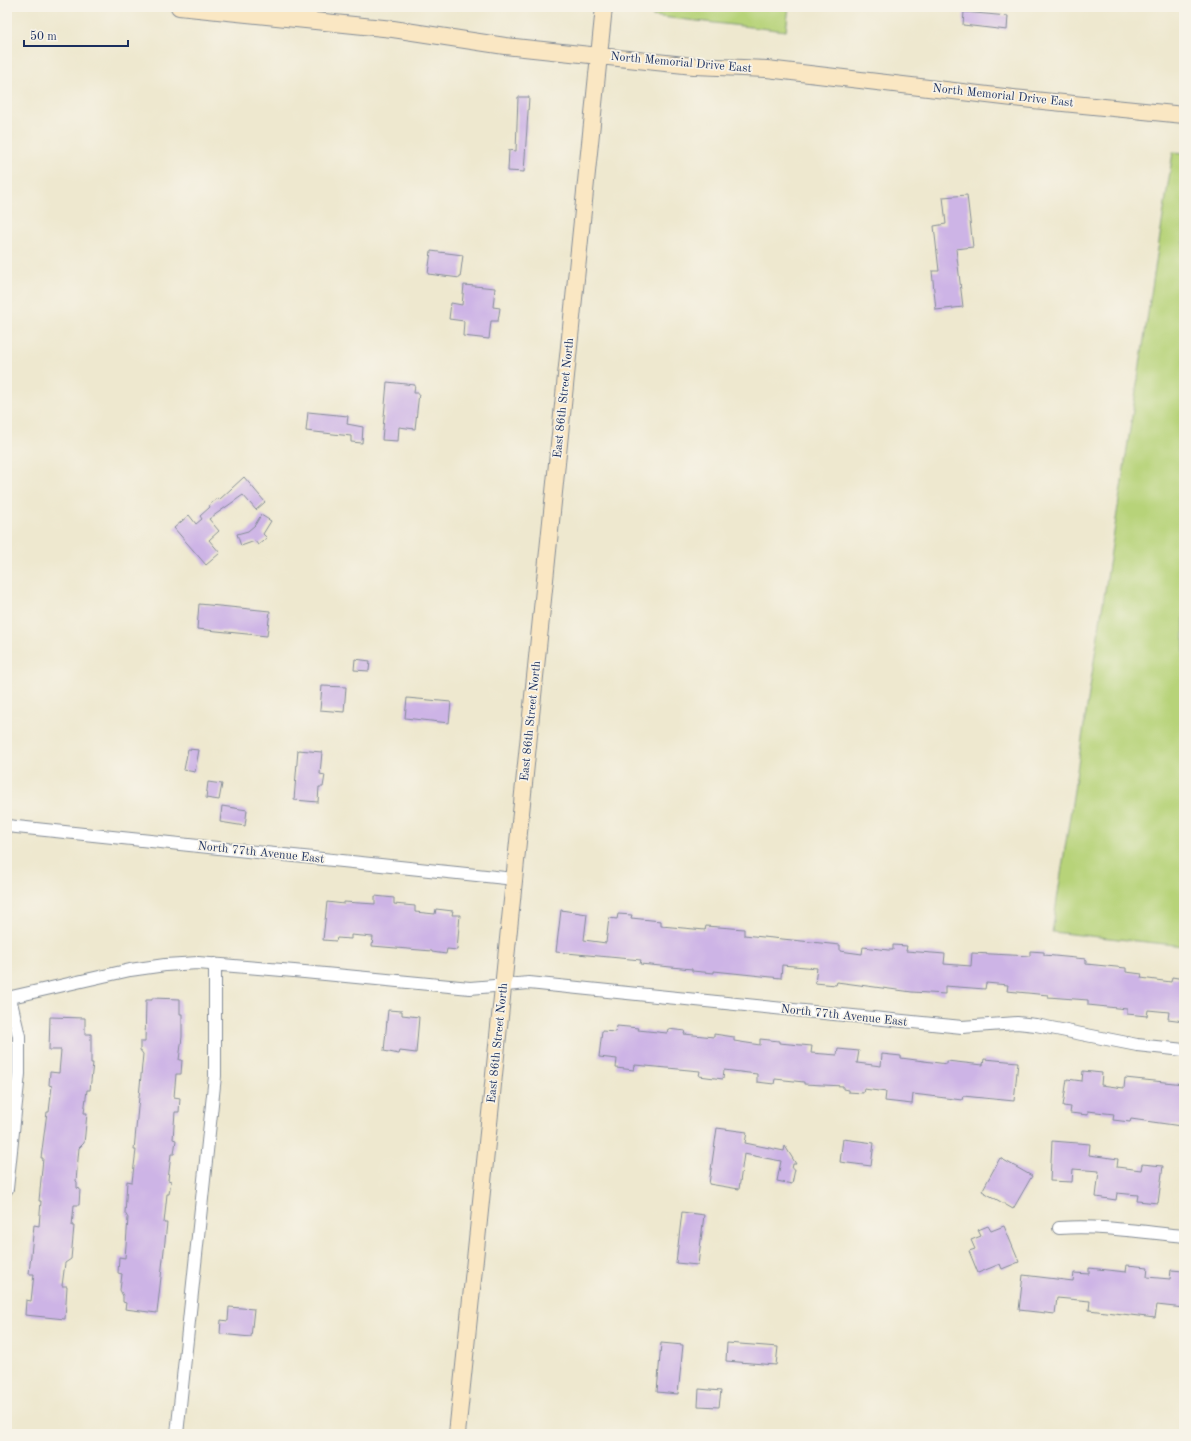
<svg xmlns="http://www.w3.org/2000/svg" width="1191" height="1441" viewBox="0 0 1191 1441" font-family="'Old Standard TT',serif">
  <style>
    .green { fill: #b7d379; stroke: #69816c }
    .building { fill: #cdb4e6 }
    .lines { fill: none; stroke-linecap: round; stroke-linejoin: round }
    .street-casing { stroke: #848c96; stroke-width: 14 }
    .secondary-casing { stroke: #848c96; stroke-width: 18 }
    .street { stroke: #fff; stroke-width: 12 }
    .secondary { stroke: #fae7c3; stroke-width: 16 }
    .labels { text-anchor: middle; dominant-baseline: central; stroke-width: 3.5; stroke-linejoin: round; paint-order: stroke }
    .street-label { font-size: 12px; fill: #1b2f5e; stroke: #f7f3e8 }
  </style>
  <rect width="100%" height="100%" fill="#f7f3e8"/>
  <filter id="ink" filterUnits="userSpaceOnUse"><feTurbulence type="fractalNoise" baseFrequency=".025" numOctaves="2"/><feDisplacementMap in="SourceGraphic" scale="8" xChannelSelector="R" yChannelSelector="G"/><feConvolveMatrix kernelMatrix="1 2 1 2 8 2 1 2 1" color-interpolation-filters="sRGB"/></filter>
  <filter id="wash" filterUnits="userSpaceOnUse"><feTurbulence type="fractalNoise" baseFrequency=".012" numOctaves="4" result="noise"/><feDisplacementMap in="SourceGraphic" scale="16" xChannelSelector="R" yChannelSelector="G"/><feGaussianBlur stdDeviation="0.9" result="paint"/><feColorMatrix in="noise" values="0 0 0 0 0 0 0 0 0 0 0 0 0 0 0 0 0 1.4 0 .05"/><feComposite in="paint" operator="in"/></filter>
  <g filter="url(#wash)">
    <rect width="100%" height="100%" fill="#eee8cf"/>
    <!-- green -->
    <path class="green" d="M653 7H789L786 31 652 16Z
      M1173 152 1184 153V946L1052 932Z"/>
    <g id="blocks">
      <!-- building -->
      <path class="building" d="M964 12 1008 16 1007 30 963 25Z
        M518 97H529L524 172 508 171 509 150 516 151Z
        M967 195 973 247 956 249 963 307 936 310 932 271H939L934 226 946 224 943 197Z
        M431 251 463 255 460 278 428 274Z
        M464 285 495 288 493 307 500 308 498 321H491L489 339 463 336 464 321 449 319 451 303 462 305Z
        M387 382 415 385 414 393H419L415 429 399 427 398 441 382 440Z
        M308 412 348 416 347 424 363 427 362 443 351 442V436L306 431Z
        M244 477 265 502 256 510 243 495 209 519 219 531 209 540 220 553 206 565 174 528 189 515 196 524 202 519 200 516 210 507 209 505 218 498 219 500Z
        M261 515 271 521 263 534 267 538 258 545 255 541 241 546 237 534 248 531 255 525Z
        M199 604 270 611 267 636 197 629Z
        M355 659 370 661 369 671 354 670Z
        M322 686 346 687 344 712 320 710Z
        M407 698 451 702 449 723 405 718Z
        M188 749 199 750 195 772 184 770Z
        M298 750 322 752 320 774 325 775 323 787H319L318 802 294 800Z
        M208 782 222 784 219 800 206 798Z
        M222 806 247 810 245 826 220 822Z
        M375 896 394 898V904L415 906V912L435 914 436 909 453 911 452 915H460L457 950 447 949 446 954 432 952V951L372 946 373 937 351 935V939L337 938 336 941 323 940 327 902 344 904V902L375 904Z
        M561 910 587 914 584 940 606 943 609 918 617 919 618 914 632 915 631 918 661 921V926L705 930 706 926 744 929V935L840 945V951L862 954 863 947 888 950H893V945L907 946 906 951 945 954 944 964 971 966 972 953 1030 956V951L1044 952V955L1086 959V964L1126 968V972L1142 974 1141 978 1171 982 1172 977 1184 979V1021L1168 1019 1169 1012 1148 1010 1147 1016 1127 1014V1009L1088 1005V1000L1048 997V995L1007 991 1008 985 986 983 985 989 945 986V994L912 992 837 982 836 985 815 983 817 968 782 965 781 978 714 971V973L692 971V969L640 964 641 960 556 952Z
        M152 998 180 999V1014H182V1037L179 1060H182L181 1074H176L174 1097 180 1098 179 1112H175L173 1139 176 1140 174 1154H171L168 1180 171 1181 169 1194H167L164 1223H167L157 1313 125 1309 126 1303 123 1302V1296L120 1290 122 1274 118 1273 119 1257 125 1258 128 1218 125 1213 126 1198 127 1181 132 1182 136 1150H134L143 1054 140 1050V1042H145L146 1000H152Z
        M388 1010 402 1011V1015L419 1017 416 1053 400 1051 399 1054 384 1051Z
        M50 1017 85 1018V1034H91V1063H93L90 1090H87L84 1113H87L85 1134 84 1143 79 1148 76 1181 77 1182V1188L80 1189 79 1205H74L72 1226H74L71 1259 65 1263 62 1286H67L65 1319 25 1315 26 1300 31 1301 34 1274H29L34 1225 39 1226 41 1201H39L43 1158H41L47 1112H49L52 1086 49 1085 50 1072 59 1073 61 1050H49Z
        M617 1026 639 1028 638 1030 667 1033 668 1029 685 1031 684 1034 714 1037V1034L734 1037V1041L760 1045V1039L779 1041V1043L812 1046 811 1053 837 1055 838 1049 859 1051 857 1063 881 1066 882 1054 901 1056V1058L947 1064V1061L983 1065 984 1059 1018 1062 1014 1101 963 1096 962 1100 913 1094 912 1104 885 1101 886 1092 864 1089 863 1093 848 1092V1090L843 1089V1086L804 1084V1082L775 1079 774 1084 757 1082V1074L724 1070 723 1079 699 1076 700 1071 635 1065 634 1070 616 1068 617 1059 599 1057 602 1031 616 1032Z
        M1083 1071 1102 1073 1101 1085 1124 1088 1125 1078 1184 1084V1105L1181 1126 1131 1119 1130 1122 1113 1120 1114 1114 1088 1111V1115L1070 1113 1071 1107 1063 1106 1067 1079 1082 1081Z
        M717 1128 747 1132 745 1143 784 1151 785 1146 796 1164H793L792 1169H795L792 1184 777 1181 781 1161 744 1154 739 1189 709 1184Z
        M843 1139 874 1143 871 1166 840 1162Z
        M1052 1141 1090 1144 1089 1155 1118 1159 1117 1167 1141 1170 1142 1164 1163 1166 1158 1203 1137 1201 1138 1195 1117 1193 1116 1200 1096 1197 1099 1171 1073 1169 1072 1182 1050 1181Z
        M1000 1158 1032 1176 1013 1209 982 1191Z
        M682 1212 704 1215 698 1265 676 1263Z
        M988 1226 991 1231 1004 1226 1019 1262 1002 1269 1000 1264 978 1273 969 1251 975 1249 971 1240 981 1236 978 1230Z
        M1127 1265 1148 1267 1147 1277 1170 1279 1171 1270 1184 1271V1308L1157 1305 1155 1318 1089 1310 1090 1301 1057 1298 1055 1314 1019 1310 1023 1275 1073 1281 1074 1273 1089 1274V1268L1126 1272Z
        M229 1307 254 1309 251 1337 220 1334 221 1320 228 1321Z
        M661 1343 683 1345 678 1394 657 1392Z
        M727 1343 778 1347 776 1365 726 1361Z
        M699 1389 721 1391 719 1407 698 1406Z"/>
    </g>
  </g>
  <g filter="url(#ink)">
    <use href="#blocks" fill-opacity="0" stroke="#848c96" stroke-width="1"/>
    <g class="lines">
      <!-- street casing -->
      <g class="street-casing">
        <path id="street" d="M7 826 515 879
          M7 998 130 970 165 965 198 963 294 971 470 988 529 983 962 1027 1017 1023 1036 1025 1137 1045 1184 1050
          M7 1189 19 1074V1036L10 998
          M1059 1228C1101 1225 1142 1232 1184 1236
          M177 1434 215 1076V964"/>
      </g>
      <!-- secondary casing -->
      <g class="secondary-casing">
        <path id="secondary" d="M179 7 393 29 505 46 694 66 767 69 1013 98 1184 115
          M457 1434 604 7"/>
      </g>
      <!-- street -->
      <use href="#street" class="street"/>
      <!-- secondary -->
      <use href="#secondary" class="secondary"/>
    </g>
  </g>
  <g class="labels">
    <!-- street labels -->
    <g class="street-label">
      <text transform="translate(681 63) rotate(5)">North Memorial Drive East</text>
      <text transform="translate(1003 96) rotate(6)">North Memorial Drive East</text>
      <text transform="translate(564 398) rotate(-84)">East 86th Street North</text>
      <text transform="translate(531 721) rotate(-84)">East 86th Street North</text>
      <text transform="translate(261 853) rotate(6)">North 77th Avenue East</text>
      <text transform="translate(844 1016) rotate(6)">North 77th Avenue East</text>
      <text transform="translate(498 1043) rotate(-84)">East 86th Street North</text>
    </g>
  </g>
  <!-- margin -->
  <rect width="1191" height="1441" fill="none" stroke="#f7f3e8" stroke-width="24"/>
  <!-- scale -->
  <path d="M24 40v6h104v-6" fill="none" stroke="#1b2f5e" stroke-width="2"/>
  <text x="30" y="40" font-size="12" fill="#1b2f5e" stroke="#f7f3e8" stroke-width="3" paint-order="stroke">50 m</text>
</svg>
